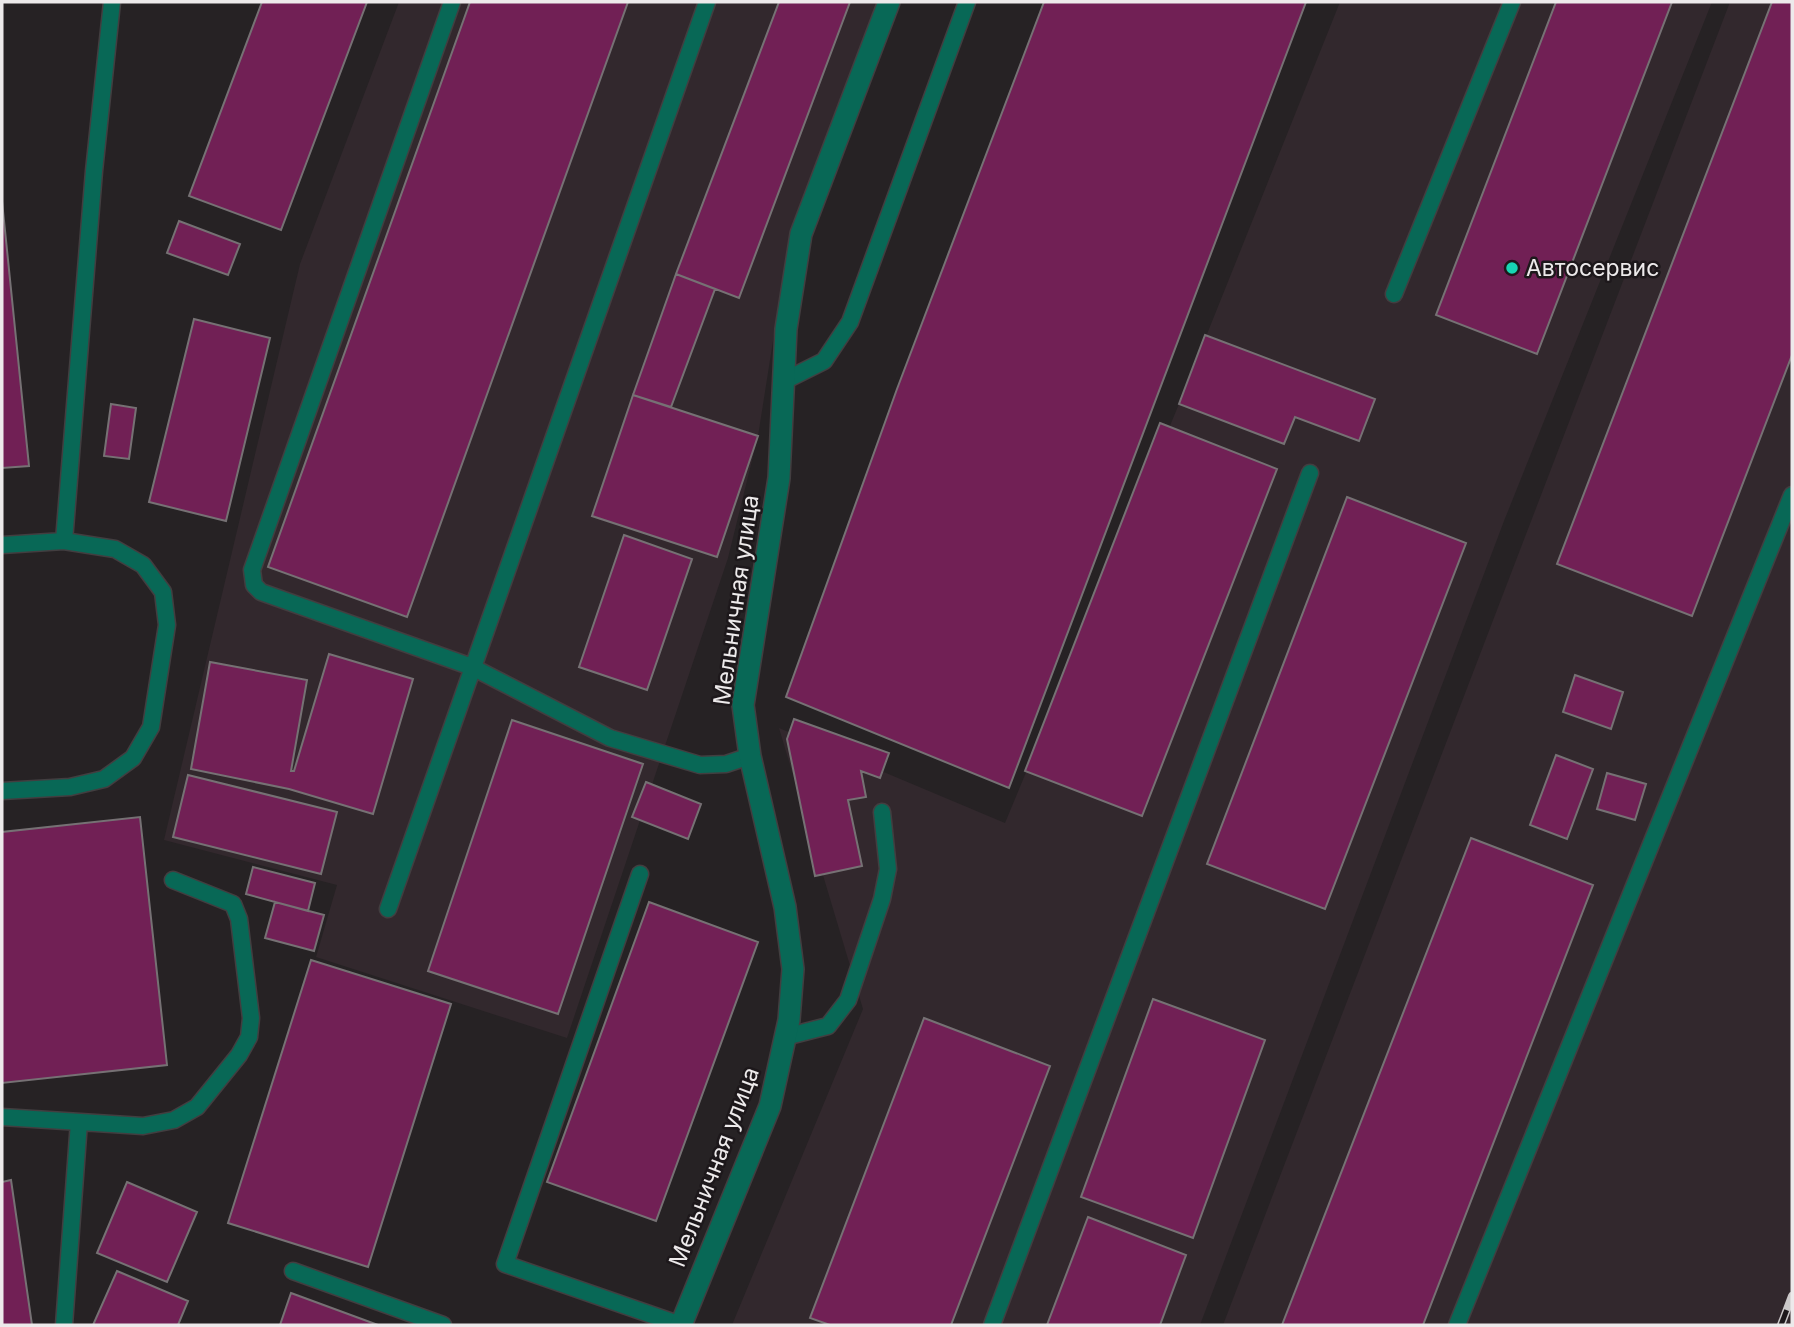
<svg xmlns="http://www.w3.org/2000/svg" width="1794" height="1327" viewBox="0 0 1794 1327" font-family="Inter,sans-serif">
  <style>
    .built { fill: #32282d }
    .building { fill: #712055; stroke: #767174; stroke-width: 2 }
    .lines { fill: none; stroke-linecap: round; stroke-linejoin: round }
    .lane-casing { stroke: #423e40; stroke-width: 19 }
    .street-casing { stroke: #423e40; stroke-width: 24 }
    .lane { stroke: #086856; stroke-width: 16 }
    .street { stroke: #086856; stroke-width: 21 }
    .rail-casing { stroke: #ccc9ca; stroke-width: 8 }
    .rail { stroke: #1d181b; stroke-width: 5; stroke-dasharray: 16; stroke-linecap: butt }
    .poi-dot { fill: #17d5b3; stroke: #1d181b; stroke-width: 2.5 }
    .labels { text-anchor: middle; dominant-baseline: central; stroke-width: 5; stroke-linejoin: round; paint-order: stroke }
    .poi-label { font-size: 23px; fill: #edeaeb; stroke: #1d181b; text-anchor: start }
    .street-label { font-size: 23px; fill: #edeaeb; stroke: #1d181b }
  </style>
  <rect width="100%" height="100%" fill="#262224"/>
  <!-- built -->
  <path class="built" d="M399 2H880L779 303 758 436 728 558 567 1038 316 957 337 885 164 840 300 264Z
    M1340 2H1712L1504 521 1200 1325H732L863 1009 779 728 1005 823 1179 404Z
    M1730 2H1792V1325H1223Z"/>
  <!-- building -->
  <path class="building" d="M262 2H367L281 230 189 196Z
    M470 2H628L407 617 268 567Z
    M779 2H850L739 298 676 274Z
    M1044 2H1306L1009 788 786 697 897 389Z
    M1556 2H1672L1537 354 1436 315Z
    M1772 2H1792V355L1692 616 1557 564Z
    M2 201 29 466 2 468Z
    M179 221 240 244 228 275 167 253Z
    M676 274 715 289 671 407 633 395Z
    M194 319 270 338 226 521 149 502Z
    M1205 335 1375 399 1359 441 1295 417 1284 444 1179 404Z
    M633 395 758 436 717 557 592 516Z
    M111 404 136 408 129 459 104 456Z
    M1160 423 1277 469 1142 816 1025 771Z
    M1347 497 1466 543 1325 909 1207 864Z
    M624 535 692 559 647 690 579 667Z
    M329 654 413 679 373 814 289 789 191 769 210 662 307 680 291 771H294Z
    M1575 675 1623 692 1611 729 1563 712Z
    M794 719 889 753 880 778 861 771 866 797 848 800 862 866 815 876 787 739Z
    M512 720 643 764 558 1014 428 971Z
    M1556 755 1593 769 1567 839 1530 825Z
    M1607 773 1646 784 1635 820 1597 809Z
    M188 775 337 812 321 874 173 837Z
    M646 782 701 804 688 839 632 817Z
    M140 817 167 1065 2 1083V832Z
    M1471 838 1593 885 1423 1325H1282Z
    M253 867 315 883 308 911 246 894Z
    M275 902 324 915 314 951 265 938Z
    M649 902 758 942 656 1221 547 1182Z
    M311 960 451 1004 368 1267 228 1223Z
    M1153 999 1265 1040 1193 1238 1081 1197Z
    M924 1018 1050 1066 951 1325H830L810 1318Z
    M11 1180 32 1325H2V1182Z
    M127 1182 197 1212 167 1282 97 1253Z
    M1088 1217 1186 1255 1160 1325H1047Z
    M117 1271 188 1301 178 1325H93Z
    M291 1293 378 1325H280Z"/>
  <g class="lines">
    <!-- lane casing -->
    <g class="lane-casing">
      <path id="lane" d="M452 2 252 570 254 585 261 592 472 667 610 738 700 765 726 764 750 756
        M1394 294 1512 2
        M784 381 824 361 850 322 967 2
        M2 545 64 541 94 171 112 2
        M2 791 70 787 104 779 133 758 151 727 167 625 163 592 143 565 115 549 64 541
        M640 874 505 1264 681 1325
        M388 909 707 2
        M785 1037 828 1026 848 1000 882 899 888 869 882 812
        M2 1117 143 1126 174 1120 197 1107 239 1055 249 1037 251 1018 239 919 233 904 173 880
        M293 1271 443 1325
        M64 1325 79 1122
        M992 1325 1310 473
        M1457 1325 1792 495"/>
    </g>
    <!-- street casing -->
    <g class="street-casing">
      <path id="street" d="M681 1325 770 1106 789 1020 793 969 785 907 750 756 743 705 779 478 786 329 801 234 889 2"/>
    </g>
    <!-- lane -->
    <use href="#lane" class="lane"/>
    <!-- street -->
    <use href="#street" class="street"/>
    <!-- rail casing -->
    <g class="rail-casing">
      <path id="rail" d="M1781 1325 1792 1296"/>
    </g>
    <!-- rail -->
    <use href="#rail" class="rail"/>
  </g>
  <!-- markers -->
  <circle class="poi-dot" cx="1512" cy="268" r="7"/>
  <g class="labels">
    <!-- poi labels -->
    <g class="poi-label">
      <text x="1526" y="268">Автосервис</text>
    </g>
    <!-- street labels -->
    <g class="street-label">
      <text transform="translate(736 600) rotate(-82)">Мельничная улица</text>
      <text transform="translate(714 1167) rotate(-69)">Мельничная улица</text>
    </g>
  </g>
  <!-- border -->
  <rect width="1794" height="1327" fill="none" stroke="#edeaeb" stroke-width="7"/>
</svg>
